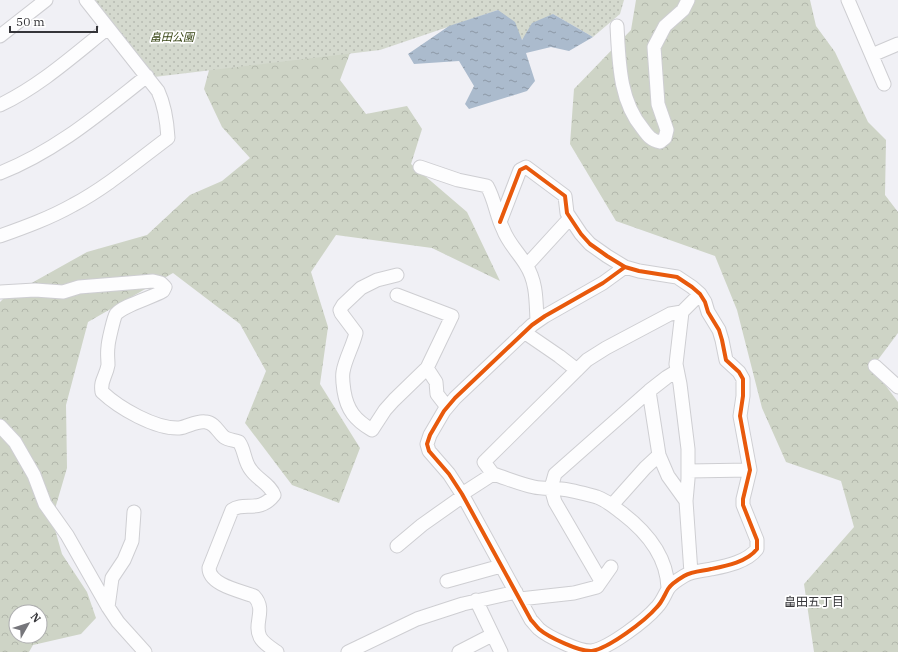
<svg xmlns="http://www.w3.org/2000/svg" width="898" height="652" viewBox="0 0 898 652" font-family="'IBM Plex Serif','Noto Sans JP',serif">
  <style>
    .forest { fill: url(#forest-crowns); fill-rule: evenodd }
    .park { fill: url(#park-dots) }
    .water { fill: url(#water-ripples) }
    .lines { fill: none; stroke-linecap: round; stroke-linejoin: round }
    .street-casing { stroke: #ceced2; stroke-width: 15 }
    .street { stroke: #fdfdfe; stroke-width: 13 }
    .cycleway-casing { stroke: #fff; stroke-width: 6 }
    .cycleway { stroke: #e8590c; stroke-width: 4 }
    .labels { text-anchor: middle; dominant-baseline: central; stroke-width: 3.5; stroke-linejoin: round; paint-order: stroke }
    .park-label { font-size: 11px; font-style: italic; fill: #364413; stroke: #fff }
    .neighbourhood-label { font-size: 12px; fill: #353539; stroke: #fff }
  </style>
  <defs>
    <pattern id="forest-crowns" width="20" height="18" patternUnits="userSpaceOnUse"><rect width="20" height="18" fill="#ced4c6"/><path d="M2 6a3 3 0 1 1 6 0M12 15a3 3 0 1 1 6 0" fill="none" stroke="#b2b7ab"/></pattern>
    <pattern id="park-dots" width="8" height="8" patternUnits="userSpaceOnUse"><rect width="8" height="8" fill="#d4d9ce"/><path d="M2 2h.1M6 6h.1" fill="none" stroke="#b7bbb2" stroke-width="1.8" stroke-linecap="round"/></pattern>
    <pattern id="water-ripples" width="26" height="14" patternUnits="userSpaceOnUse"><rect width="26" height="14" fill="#abbbcd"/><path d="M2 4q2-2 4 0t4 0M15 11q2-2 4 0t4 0" fill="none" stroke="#8c99a7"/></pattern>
  </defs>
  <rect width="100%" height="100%" fill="#f0f0f5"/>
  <!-- forest -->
  <path class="forest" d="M636 0H810L816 26 835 52 868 122 886 140 885 195 898 212V333L871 369 886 386 898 402V652H814L804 584 854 527 841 481 786 462 762 408 737 310 715 256 616 221 570 144 574 89 631 30Z
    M356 37 340 80 366 114 407 106 422 129 411 164 467 212 500 281 432 248 336 235 311 272 328 327 320 384 360 448 339 503 292 485 245 423 266 371 240 324 173 273 88 322 66 405 67 468 52 519 62 554 87 592 96 618 81 634 33 645 29 652H0V302L3 299 87 252 147 235 190 195 222 181 250 158 222 127 204 89 212 59ZM16 612H40V636H16Z"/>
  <!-- park -->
  <path class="park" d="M95 0H624L620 14 593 37 553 14 521 40 498 10 380 50 154 77Z"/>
  <!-- water -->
  <path class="water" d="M498 10 515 22 522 40 532 23 553 14 593 37 569 51 551 47 526 53 535 81 527 91 469 109 465 104 474 86 459 61 414 64 408 54 449 26Z"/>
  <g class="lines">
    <!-- street casing -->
    <g class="street-casing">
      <path id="street" d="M848 0 884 84
        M617 26C619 61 619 101 643 129 648 136 651 140 660 142L665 138 667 130 658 104 654 47 665 26 683 10 688 0
        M0 36 46 0
        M872 55 898 44
        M0 105C40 86 74 55 108 28
        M420 167 458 180 487 186C495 200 496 215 503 229 508 243 519 253 526 265 537 282 536 302 537 321
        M0 173C56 151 100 113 147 76
        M500 222 520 170 526 167 565 196 567 213 581 234 590 244 607 256 625 267 639 271 677 277 692 287 700 294 705 302 708 312 719 330 722 340 726 360 739 372 743 379V396L740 416 750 470 743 499V505L757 540V549C747 562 726 566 711 569 702 571 692 571 684 576 679 579 671 584 668 589 664 596 662 602 657 607 645 621 609 648 592 651 580 652 548 637 539 629 536 626 534 623 531 620L462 494 449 474 429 451 427 444 430 435 444 411 455 398 532 325 545 316 603 283 625 267
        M0 236C25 227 50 218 73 205 107 187 137 161 168 138 167 121 165 106 158 91L86 0
        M527 265 570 218
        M0 292 35 290 63 292 79 287 153 281 161 283 165 287 163 291C151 298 124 305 116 314 114 317 108 342 108 347 107 353 108 359 108 365 106 377 100 380 102 392 119 408 155 429 179 428 188 427 197 420 206 422 215 423 218 432 224 437 228 440 234 440 239 442 245 450 244 462 251 470 258 480 270 484 274 495 259 514 244 501 232 510L209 568C209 585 241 591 254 596 267 610 253 623 260 637 263 643 271 648 277 652
        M397 295 452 316 427 368 394 400 385 410 372 430C355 420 347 410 344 391 343 384 342 378 343 372 345 359 353 346 356 333L341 313 340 310 343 305 361 288 377 280 397 275
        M524 332 559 356 577 370
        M875 366 898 387
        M427 368 436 382 437 394 447 407
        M649 391 659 455 668 476 686 501
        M0 426 15 442 34 475 45 504 67 535 108 607 118 622 145 652
        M688 471 750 470
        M493 474 484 462 587 360 606 348 670 314 682 312
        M462 494 493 474C506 478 520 484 534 487 542 489 552 488 561 489 572 490 586 494 597 497 606 500 614 507 622 513 647 532 667 556 668 588
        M612 505 645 468 659 455
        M397 546 422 525 463 496
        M691 573 686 501 688 479V449L680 384 676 364 682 312 700 294
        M447 581 501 566
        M601 581 555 502 551 488 555 474 649 391 667 377 677 371
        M520 599 574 593 597 587 611 567
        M476 600 501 652
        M108 607 112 578 124 560 132 541 134 512
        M348 652 417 619 463 604 516 592
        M459 652 492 635"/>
    </g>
    <!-- street -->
    <use href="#street" class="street"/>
    <!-- cycleway casing -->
    <g class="cycleway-casing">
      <path id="cycleway" d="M500 222 520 170 526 167 565 196 567 213 581 234 590 244 607 256 625 267 639 271 677 277 692 287 700 294 705 302 708 312 719 330 722 340 726 360 739 372 743 379V396L740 416 750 470 743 499V505L757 540V549C747 562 726 566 711 569 702 571 692 571 684 576 679 579 671 584 668 589 664 596 662 602 657 607 645 621 609 648 592 651 580 652 548 637 539 629 536 626 534 623 531 620L462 494 449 474 429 451 427 444 430 435 444 411 455 398 532 325 545 316 603 283 625 267"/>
    </g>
    <!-- cycleway -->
    <use href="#cycleway" class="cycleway"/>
  </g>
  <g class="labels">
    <!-- park labels -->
    <g class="park-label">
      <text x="172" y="37">畠田公園</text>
    </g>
    <!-- neighbourhood labels -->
    <g class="neighbourhood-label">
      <text x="814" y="601">畠田五丁目</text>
    </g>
  </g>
  <!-- north arrow -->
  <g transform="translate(28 624) rotate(51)"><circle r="19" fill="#ffffff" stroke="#aeaeb0"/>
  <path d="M0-3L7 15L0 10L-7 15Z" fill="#76767b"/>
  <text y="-6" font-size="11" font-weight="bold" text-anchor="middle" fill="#353539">N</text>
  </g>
  <!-- scale -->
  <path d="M10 26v6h87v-6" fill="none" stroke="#353539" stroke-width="2"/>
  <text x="16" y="26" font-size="12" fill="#353539" stroke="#ffffff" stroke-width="3" paint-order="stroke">50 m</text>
</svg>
